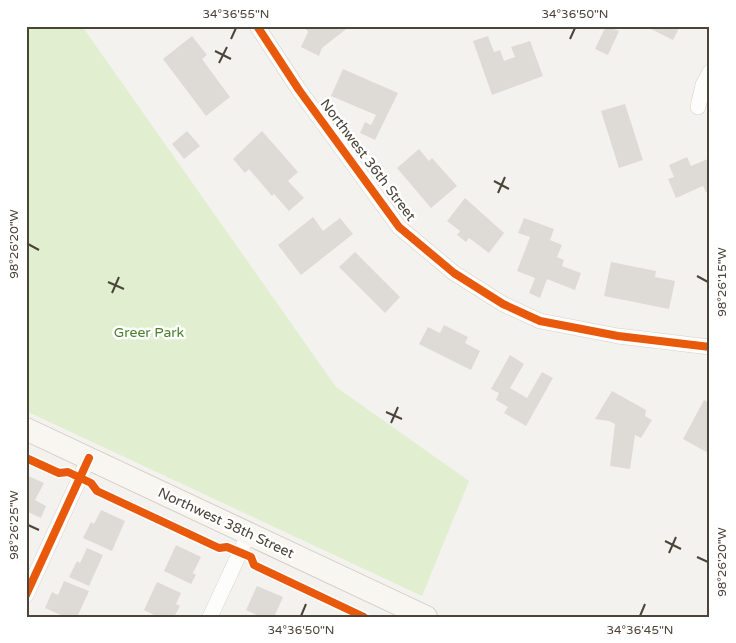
<svg xmlns="http://www.w3.org/2000/svg" width="736" height="643" viewBox="0 0 736 643" font-family="'Varela Round',sans-serif">
  <style>
    .green { fill: #e1eecf }
    .building { fill: #dedbd6 }
    .lines { fill: none; stroke-linecap: round; stroke-linejoin: round }
    .street-casing { stroke: #d2d0cb; stroke-width: 16 }
    .secondary-casing { stroke: #d3cfc5; stroke-width: 24 }
    .street { stroke: #fdfdfc; stroke-width: 15 }
    .secondary { stroke: #f7f6f1; stroke-width: 22 }
    .cycleway-casing { stroke: #fff; stroke-width: 11 }
    .cycleway { stroke: #e8590c; stroke-width: 8 }
    .ticks { fill: none; stroke: #4b4439; stroke-width: 2 }
    .labels { text-anchor: middle; dominant-baseline: central; stroke-width: 5; stroke-linejoin: round; paint-order: stroke }
    .street-label { font-size: 14px; fill: #4b4439; stroke: #fff }
    .park-label { font-size: 14px; fill: #4a7f2a; stroke: #fff }
    .neatline { fill: none; stroke: #4b4439; stroke-width: 2 }
    .ticks-label { font-size: 12px; text-anchor: middle; fill: #4b4439 }
  </style>
  <rect width="100%" height="100%" fill="#f4f2ee"/>
  <!-- green -->
  <path class="green" d="M26 26H82L336 387 469 481 422 596 26 411Z"/>
  <!-- building -->
  <path class="building" d="M304 26H350L322 48 319 56 301 47 308 32Z
    M606 26 619 31 608 55 595 49Z
    M645 26H680L673 40Z
    M192 36 207 55 202 59 230 97 206 116 163 59Z
    M488 36 494 52 500 50 504 61 515 57 511 47 530 41 543 76 492 95 473 41Z
    M343 69 398 93 375 140 360 133 365 122 371 125 376 115 331 96Z
    M625 104 643 160 619 168 601 111Z
    M187 131 200 146 184 159 172 144Z
    M262 131 298 172 288 181 304 198 289 211 274 194 272 196 249 169 245 173 233 159Z
    M419 149 429 161 432 158 457 186 431 208 397 168Z
    M687 157 691 166 710 158V191L706 192 703 186 676 198 668 179 674 177 669 165Z
    M465 198 504 233 489 253 469 238 466 242 457 235 460 231 447 221Z
    M313 217 323 231 340 218 353 234 301 275 278 245Z
    M524 218 554 229 550 240 562 245 557 257 564 260 562 266 581 273 575 290 547 279 540 298 529 293 535 278 517 271 530 237 518 233Z
    M355 252 400 297 385 313 339 267Z
    M611 262 656 271 655 277 675 281 669 309 604 296Z
    M444 325 468 337 465 343 480 351 471 370 419 344 428 327 440 333Z
    M510 355 524 364 510 388 527 398 542 372 553 378 526 426 504 413 508 407 496 400 499 393 491 389Z
    M612 391 646 410 645 416 652 420 641 438 635 435 630 469 610 466 615 424 609 421 595 419Z
    M704 400 710 403V454L683 439Z
    M26 475 44 483 35 500 46 506 41 518 26 511Z
    M101 510 125 521 112 551 83 538 91 522 94 524Z
    M176 545 201 557 193 573 196 575 191 584 164 571Z
    M87 548 103 555 89 586 69 577 77 561 80 563Z
    M64 581 89 591 78 615 83 617H65L45 608 52 592 58 595Z
    M157 582 181 593 176 604 180 606 174 617H158L144 610Z
    M257 586 283 597 274 617H261L246 610Z"/>
  <g class="lines">
    <!-- street casing -->
    <g class="street-casing">
      <path id="street" d="M257 26 299 90 399 227 454 273 503 304 540 321 618 336 710 347
        M698 107 703 85 710 72
        M26 595 89 458
        M210 617 249 533"/>
    </g>
    <!-- secondary casing -->
    <g class="secondary-casing">
      <path id="secondary" d="M26 429 426 617"/>
    </g>
    <!-- street -->
    <use href="#street" class="street"/>
    <!-- secondary -->
    <use href="#secondary" class="secondary"/>
    <!-- cycleway casing -->
    <g class="cycleway-casing">
      <path id="cycleway" d="M257 26 299 90 399 227 454 273 503 304 540 321 618 336 710 347
        M26 458 59 473 68 472 91 483 97 491 219 548 227 547 251 557 254 565 364 617
        M26 595 89 458"/>
    </g>
    <!-- cycleway -->
    <use href="#cycleway" class="cycleway"/>
  </g>
  <!-- ticks -->
  <path class="ticks" d="M231 39 236 28M570 39 575 28M215 51 231 59M219 63 227 47M494 181 509 189M498 193 505 177M28 244 39 250M697 276 708 282M108 282 124 289M112 293 119 277M386 412 402 419M391 423 398 407M28 525 39 530M665 541 681 549M669 553 676 537M697 557 708 562M301 616 306 604M640 616 645 604"/>
  <g class="labels">
    <!-- street labels -->
    <g class="street-label">
      <text transform="translate(368 160) rotate(53)">Northwest 36th Street</text>
      <text transform="translate(226 523) rotate(25)">Northwest 38th Street</text>
    </g>
    <!-- park labels -->
    <g class="park-label">
      <text x="149" y="332">Greer Park</text>
    </g>
  </g>
  <!-- border -->
  <rect width="736" height="643" fill="none" stroke="#ffffff" stroke-width="55"/>
  <rect x="28" y="28" width="680" height="588" class="neatline"/>
  <g class="ticks-label">
    <text x="236" y="18">34°36'55"N</text>
    <text x="575" y="18">34°36'50"N</text>
    <text transform="translate(14 244) rotate(-90)" y="4">98°26'20"W</text>
    <text transform="translate(722 282) rotate(-90)" y="4">98°26'15"W</text>
    <text transform="translate(14 525) rotate(-90)" y="4">98°26'25"W</text>
    <text transform="translate(722 562) rotate(-90)" y="4">98°26'20"W</text>
    <text x="301" y="634">34°36'50"N</text>
    <text x="640" y="634">34°36'45"N</text>
  </g>
</svg>
